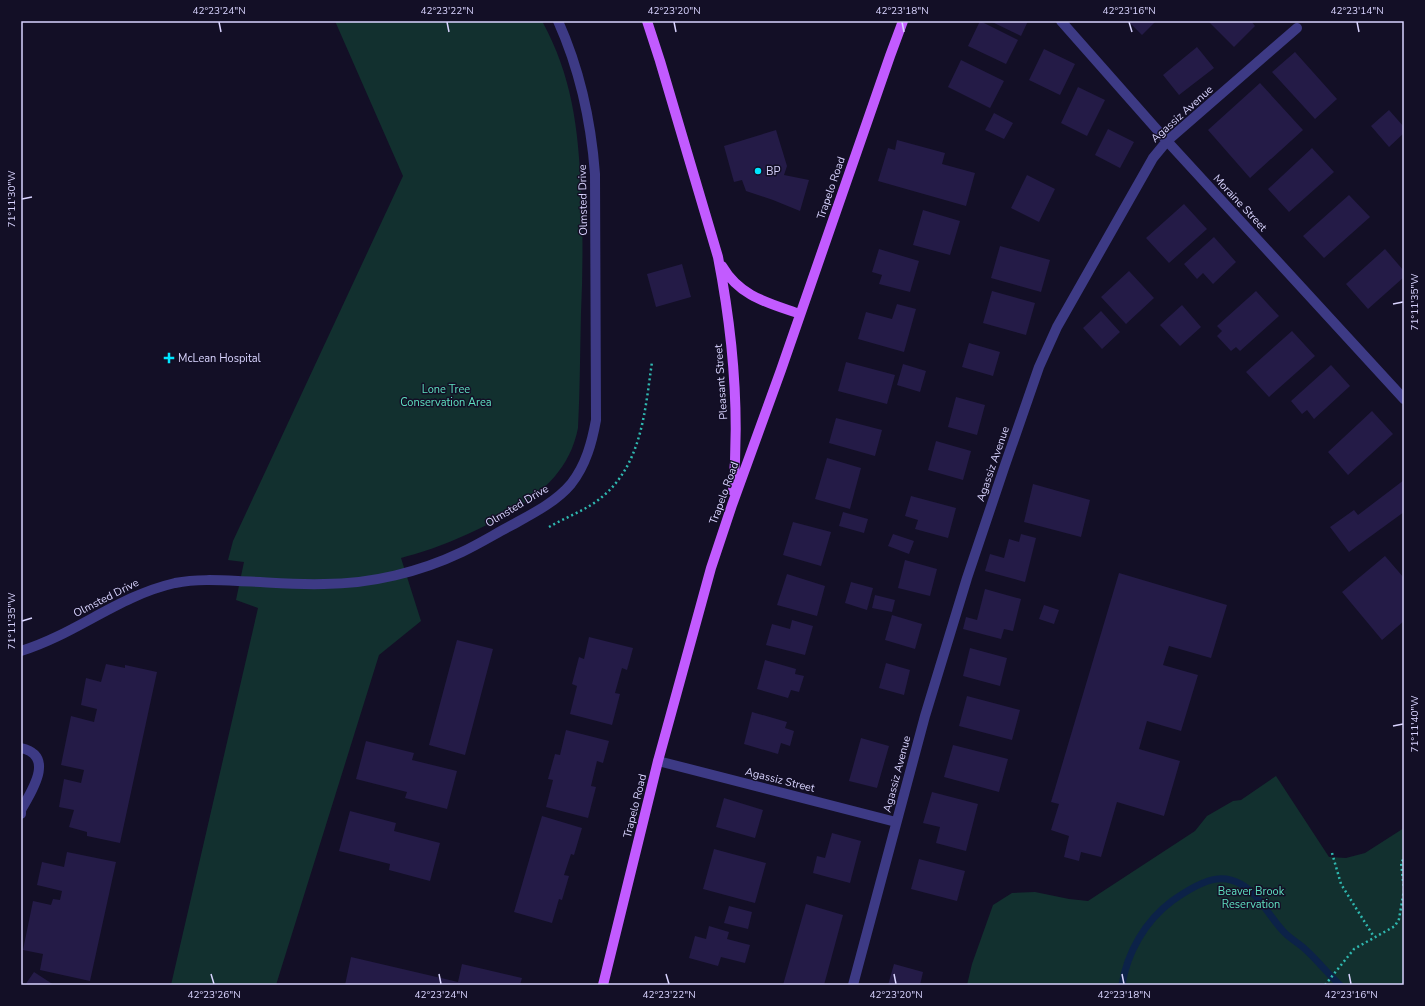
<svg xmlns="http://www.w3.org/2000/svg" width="1425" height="1006" viewBox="0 0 1425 1006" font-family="'Nunito Sans',sans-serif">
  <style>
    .green { fill: #12302f }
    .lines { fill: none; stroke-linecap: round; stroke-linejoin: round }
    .stream { stroke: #0c2248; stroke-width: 7 }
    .building { fill: #241b47 }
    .path { stroke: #2fb8b0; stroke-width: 2.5; stroke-dasharray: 2 3; stroke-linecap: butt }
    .street { stroke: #3d3a85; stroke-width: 10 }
    .primary { stroke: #c25bff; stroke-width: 10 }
    .ticks { fill: none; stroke: #d9d4ff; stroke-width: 1.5 }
    .poi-dot { fill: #00e5ff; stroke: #130f26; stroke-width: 1.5 }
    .labels { text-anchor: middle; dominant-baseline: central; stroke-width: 3; stroke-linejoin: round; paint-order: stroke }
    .street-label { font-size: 11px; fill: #d9d4ff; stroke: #130f26 }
    .poi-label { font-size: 11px; fill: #d9d4ff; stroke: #130f26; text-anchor: start }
    .park-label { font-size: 11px; fill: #5fe0c0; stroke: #130f26 }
    .neatline { fill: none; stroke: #d9d4ff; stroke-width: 1.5 }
    .ticks-label { font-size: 10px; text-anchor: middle; fill: #d9d4ff }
  </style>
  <rect width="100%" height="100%" fill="#130f26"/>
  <!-- green -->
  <path class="green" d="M335 21H542C572 76 578 127 581 188 583 230 583 271 581 313 580 351 580 390 578 428 569 474 536 498 498 519 464 537 438 548 401 558L421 621 379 655 276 985H171L258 608 236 600 244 562 228 560 233 541 403 176Z
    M1276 776 1329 857 1346 858 1365 853 1404 828V985H967L972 964 993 905 1012 893 1035 892 1069 899 1088 901 1195 831 1207 816 1233 801 1241 800Z"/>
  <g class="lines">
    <!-- stream -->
    <path class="stream" d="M1122 985C1127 953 1145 921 1172 901 1203 879 1230 865 1259 900 1267 910 1274 921 1283 931 1290 939 1299 943 1306 950 1318 961 1328 974 1340 985"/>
  </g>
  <!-- building -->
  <path class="building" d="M980 21 1018 40 1006 64 968 46Z
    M990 21H1028L1021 36Z
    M1128 21H1156L1142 35Z
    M1208 21H1251L1255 26 1234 47Z
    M1197 47 1214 68 1179 95 1163 75Z
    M1044 49 1075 64 1060 95 1029 80Z
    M1295 52 1337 99 1315 119 1272 72Z
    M961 60 1004 81 990 108 948 87Z
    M1260 83 1303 130 1250 178 1208 130Z
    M1078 87 1105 100 1087 136 1061 123Z
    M1389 110 1404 127V133L1389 147 1371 126Z
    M994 113 1013 123 1004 139 985 130Z
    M1108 129 1134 142 1120 168 1095 155Z
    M776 130 787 166 784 175 809 180 800 211 773 200 746 191 742 180 734 182 724 146Z
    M897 140 945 153 942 164 975 173 966 206 878 181 888 148 895 150Z
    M1312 148 1334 172 1289 212 1268 189Z
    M1027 175 1055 189 1039 222 1011 208Z
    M1349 195 1370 217 1324 258 1303 236Z
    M1184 204 1207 229 1169 263 1146 238Z
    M923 210 960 221 950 255 913 245Z
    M1214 237 1236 262 1213 284 1203 273 1197 279 1184 264Z
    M1000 246 1050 260 1041 292 991 278Z
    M879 249 919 261 910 292 879 284 882 275 872 272Z
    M1385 249 1404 271V277L1368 309 1346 284Z
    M682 264 691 297 656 307 647 274Z
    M1129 271 1154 298 1126 324 1101 297Z
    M992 291 1035 303 1026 335 983 323Z
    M1256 291 1279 316 1240 351 1236 347 1231 351 1217 336 1222 331 1217 326Z
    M897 304 916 309 904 352 858 339 866 312 892 319Z
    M1182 305 1201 327 1180 346 1160 325Z
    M1101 311 1120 332 1102 349 1083 328Z
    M1292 331 1315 356 1269 397 1246 372Z
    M969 343 1000 352 993 376 962 367Z
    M846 362 895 375 887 404 838 391Z
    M903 364 926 371 920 392 897 385Z
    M1331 365 1350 386 1314 419 1307 410 1302 414 1291 401Z
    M956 397 985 405 977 435 948 427Z
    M1372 411 1393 434 1348 475 1328 452Z
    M836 418 882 430 875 456 829 443Z
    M936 441 971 451 963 480 928 470Z
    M827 458 861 468 850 509 815 499Z
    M1404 480V512L1349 552 1330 527 1354 510 1358 515Z
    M1033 484 1090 500 1081 537 1024 522Z
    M911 496 956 508 948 538 915 529 918 520 905 516Z
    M843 512 868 519 864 533 839 526Z
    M793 522 831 532 821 566 783 555Z
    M893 534 914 541 909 554 888 546Z
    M1021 534 1036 538 1025 582 985 571 990 554 1004 558 1009 539 1019 542Z
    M1385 556 1404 578V621L1382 640 1342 592Z
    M905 560 937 569 930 596 898 588Z
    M1119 573 1227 605 1211 658 1169 646 1163 665 1198 675 1181 731 1147 721 1139 749 1180 761 1164 816 1117 802 1101 857 1081 852 1079 861 1064 857 1069 836 1051 830 1059 804 1051 802Z
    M787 574 825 586 817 616 777 605Z
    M851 582 873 588 867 610 845 603Z
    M985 589 1021 599 1013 631 1004 629 1001 639 963 629 966 617 977 620Z
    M875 595 895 600 892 612 872 608Z
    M1044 605 1059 610 1054 624 1039 619Z
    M892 615 922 624 915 649 885 640Z
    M792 620 813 626 805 655 766 645 772 624 790 629Z
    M589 637 633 648 627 670 622 668 615 693 620 694 612 725 570 714 577 686 572 684 579 657 584 659Z
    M457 640 493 649 465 755 429 745Z
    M970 648 1007 658 1000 686 963 676Z
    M765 660 796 669 795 674 804 676 799 692 791 690 788 698 757 689Z
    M886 663 910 670 904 695 879 688Z
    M106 664 125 668V665L157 672 120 843 87 836V832L69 827 74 810 59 807 64 779 81 783 84 770 61 765 71 716 94 722 97 709 81 705 86 678 101 682Z
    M967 696 1020 710 1012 740 959 726Z
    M752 712 787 722 785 728 794 731 790 746 781 743 778 754 744 744Z
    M566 730 609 741 603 763 597 761 591 786 596 787 588 818 546 807 553 780 548 779 555 754 560 755Z
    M861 738 889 746 877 788 849 781Z
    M366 741 414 753 412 760 457 771 447 809 405 798 407 792 356 779Z
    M953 745 1008 759 999 792 944 777Z
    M932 792 978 804 966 851 936 843 940 827 923 823Z
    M724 798 763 810 755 838 716 827Z
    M350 811 396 823 394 831 440 843 430 881 389 870 390 864 339 851Z
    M542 816 582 828 574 855 571 854 564 875 569 876 562 900 559 899 552 923 514 912Z
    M832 833 861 841 850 883 813 873 817 856 825 858Z
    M714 849 766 863 755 903 703 889Z
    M67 852 116 862 90 981 40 970 43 954 23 950 33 901 51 905 53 899 60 900 62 891 37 885 42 862 64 867Z
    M919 859 965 871 957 901 911 889Z
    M806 904 843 915 824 985H783Z
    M729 906 752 912 748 929 724 923Z
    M709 926 729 932 727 939 750 945 745 963 721 957 718 966 689 958 695 936 706 939Z
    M351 957 458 982 462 964 522 978 520 985H345Z
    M894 964 923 972 920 985H888Z
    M34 972 54 985H25Z"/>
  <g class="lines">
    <!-- path -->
    <path class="path" d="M549 527C566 517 587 510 602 497 642 464 645 410 652 362
      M1332 853 1341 884 1374 937
      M1325 985 1354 949 1395 926 1399 919 1404 890 1401 862 1404 859"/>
    <!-- street -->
    <path class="street" d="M1061 21 1167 141 1404 399
      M21 651C76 634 118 596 175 583 196 579 217 580 238 581 267 582 295 585 324 584 371 584 420 572 462 552 479 544 495 534 512 525 532 514 556 502 571 484 586 465 592 442 596 420L595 174C591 121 580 70 558 21
      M21 748C56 756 31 792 21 810V814
      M658 761 896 822
      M853 985 925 716 967 578 1004 468 1039 367 1057 327 1153 158 1167 141 1182 128 1297 28"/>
    <!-- primary -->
    <path class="primary" d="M647 21 660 61 718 257C733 334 740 413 733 491
      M722 266C740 297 769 303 800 314
      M603 985 658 761 711 568 732 505 781 370 890 56 903 21"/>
  </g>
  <!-- ticks -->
  <path class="ticks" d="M219 22 221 32M447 22 449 32M674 22 676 32M902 22 904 32M1129 22 1132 32M1357 22 1359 32M22 199 32 197M1393 304 1403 302M22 621 32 618M1393 726 1403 724M211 974 214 984M439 974 441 984M666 974 669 984M894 974 896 984M1122 974 1124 984M1349 974 1351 984"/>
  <!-- markers -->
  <g class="poi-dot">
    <circle cx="758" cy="171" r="4"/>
    <path d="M167 352h4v4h4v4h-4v4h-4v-4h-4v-4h4z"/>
  </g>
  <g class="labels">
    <!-- street labels -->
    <g class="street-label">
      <text transform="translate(1182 114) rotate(-42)">Agassiz Avenue</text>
      <text transform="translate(831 188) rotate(-71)">Trapelo Road</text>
      <text transform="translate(583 200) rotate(-91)">Olmsted Drive</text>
      <text transform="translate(1240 203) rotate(47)">Moraine Street</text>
      <text transform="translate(721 382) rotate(-94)">Pleasant Street</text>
      <text transform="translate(993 464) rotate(-71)">Agassiz Avenue</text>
      <text transform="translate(724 493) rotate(-70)">Trapelo Road</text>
      <text transform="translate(517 506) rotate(-31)">Olmsted Drive</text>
      <text transform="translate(106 598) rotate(-27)">Olmsted Drive</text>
      <text transform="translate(897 774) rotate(-75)">Agassiz Avenue</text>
      <text transform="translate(780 780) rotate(14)">Agassiz Street</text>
      <text transform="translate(635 806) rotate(-76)">Trapelo Road</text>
    </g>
    <!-- poi labels -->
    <g class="poi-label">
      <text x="766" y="171">BP</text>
      <text x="178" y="358">McLean Hospital</text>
    </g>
    <!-- park labels -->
    <g class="park-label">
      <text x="446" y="389">Lone Tree<tspan x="446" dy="13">Conservation Area</tspan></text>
      <text x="1251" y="891">Beaver Brook<tspan x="1251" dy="13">Reservation</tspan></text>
    </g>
  </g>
  <!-- border -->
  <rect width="1425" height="1006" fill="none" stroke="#130f26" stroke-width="44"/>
  <rect x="22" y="22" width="1381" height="962" class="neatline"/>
  <g class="ticks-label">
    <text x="219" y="14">42°23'24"N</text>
    <text x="447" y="14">42°23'22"N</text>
    <text x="674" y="14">42°23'20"N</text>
    <text x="902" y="14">42°23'18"N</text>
    <text x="1129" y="14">42°23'16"N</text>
    <text x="1357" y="14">42°23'14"N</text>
    <text transform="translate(11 199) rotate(-90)" y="4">71°11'30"W</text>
    <text transform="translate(1414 302) rotate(-90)" y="4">71°11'35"W</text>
    <text transform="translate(11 621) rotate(-90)" y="4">71°11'35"W</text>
    <text transform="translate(1414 724) rotate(-90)" y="4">71°11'40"W</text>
    <text x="214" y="998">42°23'26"N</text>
    <text x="441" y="998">42°23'24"N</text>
    <text x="669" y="998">42°23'22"N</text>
    <text x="896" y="998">42°23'20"N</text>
    <text x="1124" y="998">42°23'18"N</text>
    <text x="1351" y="998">42°23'16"N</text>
  </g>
</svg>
